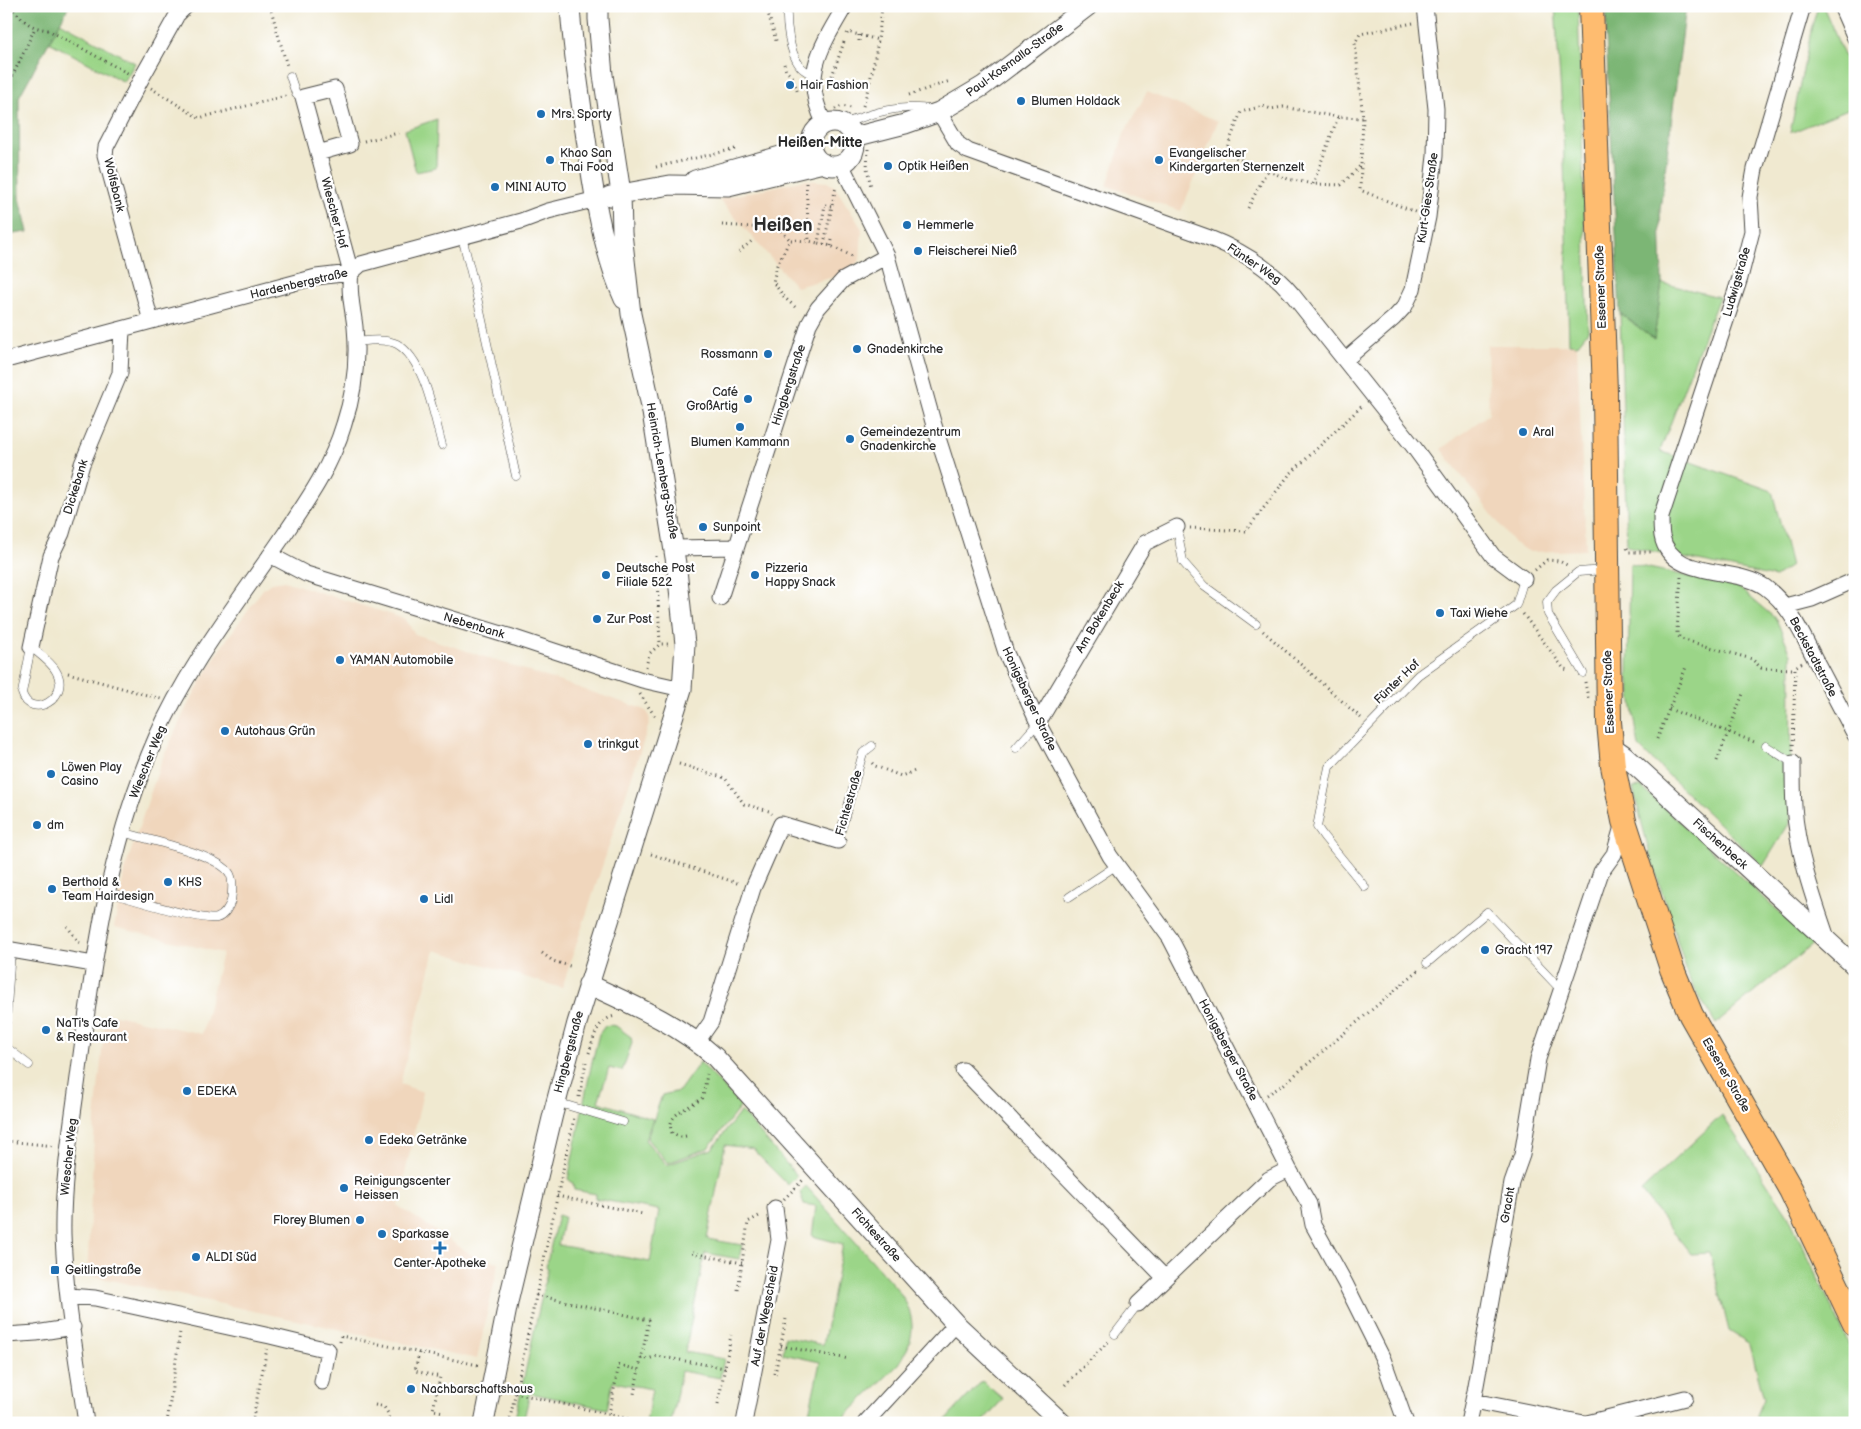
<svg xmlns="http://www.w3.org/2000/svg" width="1861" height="1429" viewBox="0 0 1861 1429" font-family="'Balsamiq Sans',sans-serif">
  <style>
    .built { fill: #f0d6bc }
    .green { fill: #9bd588; stroke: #63805a }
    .forest { fill: #7cb674; stroke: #547050 }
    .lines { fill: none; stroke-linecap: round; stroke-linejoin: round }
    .service-casing { stroke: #494844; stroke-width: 9 }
    .minor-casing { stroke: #494844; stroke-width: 17 }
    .tertiary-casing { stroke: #494844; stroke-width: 21 }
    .primary-casing { stroke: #494844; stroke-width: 26 }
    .path { stroke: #494844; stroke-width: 3; stroke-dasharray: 1 4; stroke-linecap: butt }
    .service { stroke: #fff; stroke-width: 8 }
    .minor { stroke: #fff; stroke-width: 15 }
    .tertiary { stroke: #fff; stroke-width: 19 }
    .primary { stroke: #febc70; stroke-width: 24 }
    .poi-dot { fill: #1f6fb2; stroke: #fff; stroke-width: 2 }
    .labels { text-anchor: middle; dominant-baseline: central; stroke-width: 4.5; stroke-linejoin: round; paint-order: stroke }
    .street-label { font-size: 12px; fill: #2b2b2b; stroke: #fff }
    .poi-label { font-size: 12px; fill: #2b2b2b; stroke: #fff; text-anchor: start }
    .neighbourhood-label { font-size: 14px; font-weight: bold; fill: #2b2b2b; stroke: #fff }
    .district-label { font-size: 18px; font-weight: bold; fill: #2b2b2b; stroke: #fff }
  </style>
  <rect width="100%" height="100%" fill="#fff"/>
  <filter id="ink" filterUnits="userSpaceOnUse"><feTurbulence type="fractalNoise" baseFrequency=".02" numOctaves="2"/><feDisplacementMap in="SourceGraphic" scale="10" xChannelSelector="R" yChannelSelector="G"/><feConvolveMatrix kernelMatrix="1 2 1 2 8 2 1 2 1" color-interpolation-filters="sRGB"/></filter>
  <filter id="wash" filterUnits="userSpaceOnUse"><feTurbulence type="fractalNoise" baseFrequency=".0096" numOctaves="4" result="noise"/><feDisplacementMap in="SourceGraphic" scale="20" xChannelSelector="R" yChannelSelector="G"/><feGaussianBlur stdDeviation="1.12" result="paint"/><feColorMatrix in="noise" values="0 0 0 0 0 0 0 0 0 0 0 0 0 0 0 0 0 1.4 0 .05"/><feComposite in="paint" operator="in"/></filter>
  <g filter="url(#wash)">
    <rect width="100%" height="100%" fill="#f0e9d0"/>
    <!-- built -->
    <path class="built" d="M1147 92 1218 121 1181 211 1107 186 1124 134Z
      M805 180 827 182 835 187 862 229 860 260 845 274 796 287 719 199Z
      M1487 345H1577L1586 550 1530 552 1514 543 1441 449 1489 414Z
      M284 581 405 619 415 634 643 709 648 713 650 721 562 988 435 950 400 1084 423 1092 398 1206 475 1257 499 1262 477 1359 87 1275 95 1118 106 1013 202 1034 222 953 114 927 125 869 161 762 187 706 220 649 263 589 271 583Z"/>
    <!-- green -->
    <path class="green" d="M1555 6H1578L1588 331 1577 345 1569 344 1563 125Z
      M1818 6H1823L1855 81V106L1790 133 1812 26Z
      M60 22 135 63 124 82 49 42Z
      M437 119 436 168 416 172 405 130Z
      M1662 283 1719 297 1660 451 1772 491 1791 566 1775 577 1627 546 1620 313 1654 339Z
      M1630 564 1738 587 1776 619 1791 654 1790 822 1763 866 1639 747 1628 675Z
      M1641 787 1814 943 1716 1024 1690 981 1649 851 1633 788Z
      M610 1025 616 1026 631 1037 632 1043 622 1071 609 1068 598 1102 653 1119 645 1140 667 1165 712 1149 741 1111 797 1176 788 1185 758 1155 754 1149 725 1145 707 1239 742 1245 739 1259 705 1253 685 1352 724 1359 720 1378 681 1371 671 1423H646L652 1389 613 1382 607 1409 530 1393 523 1423H514L548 1268 546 1267 558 1215 564 1217 558 1245 650 1262 659 1210 596 1199V1194L574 1190 573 1183 568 1179 592 1062 599 1034 605 1026Z
      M700 1062 741 1106 708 1148 668 1163 647 1139 662 1095 679 1091Z
      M1722 1115 1788 1215 1855 1357V1423H1758L1757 1415 1764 1399 1750 1344 1729 1331 1710 1253 1691 1254 1641 1191Z
      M806 1186 898 1290C917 1316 916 1338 899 1364L838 1423H807L820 1362 783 1354 785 1337 823 1345 843 1244 812 1236 816 1206 804 1204 800 1192Z
      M982 1381 1003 1399 981 1423H943Z"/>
    <!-- forest -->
    <path class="forest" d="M6 6H69L19 97 20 198 28 232 6 235Z
      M1607 6H1686L1660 210 1662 283 1654 339 1620 313 1606 36Z"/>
  </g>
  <g filter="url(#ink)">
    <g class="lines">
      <!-- service casing -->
      <g class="service-casing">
        <path id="service" d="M787 6C786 23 789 52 800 66 803 70 809 73 813 75
          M829 6 843 10
          M290 76 296 94 303 97
          M843 124C872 113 902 103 933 110
          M462 237 475 288 516 476
          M355 342C367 341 386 338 397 344 425 360 434 416 442 445
          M1177 527 1183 562 1204 586 1256 624
          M31 647C39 654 51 662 56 671 72 698 30 721 22 693Z
          M1583 673 1548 614 1547 602 1556 590 1578 572 1604 570
          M1766 746 1793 763
          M1016 748 1038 723
          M838 841 863 753 872 746
          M1365 887 1324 837 1317 827 1329 767 1418 675 1516 605 1524 579
          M107 892C125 897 204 922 217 918 224 916 229 907 231 901 232 893 234 882 230 874 219 854 145 839 122 832
          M1069 897 1117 865
          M1427 963 1487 912 1562 991
          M6 1022 11 950
          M6 1047 29 1065
          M556 1102 623 1122
          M1115 1334 1138 1304"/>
      </g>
      <!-- minor casing -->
      <g class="minor-casing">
        <path id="minor" d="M1803 6 1755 169 1750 197 1752 231 1740 278 1661 517C1661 523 1661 530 1662 536 1670 580 1735 566 1765 587 1790 605 1802 634 1816 661 1829 686 1842 710 1855 735
          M1841 6 1855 38
          M939 112 958 144 968 151 1207 237C1238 249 1270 268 1292 294L1413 446 1493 556 1524 579
          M825 124C800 77 821 47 845 6
          M841 164 887 256 933 422 1006 653 1038 723 1110 856 1170 938 1289 1169 1309 1204 1313 1225 1345 1283 1383 1359 1406 1423
          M151 321 105 155 106 147 140 81 177 15 186 6
          M6 360 316 277 351 273 361 264 521 221 548 211 597 199
          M1345 360 1394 318 1405 306 1413 289 1428 217 1435 156 1436 109 1425 6
          M674 548 736 547
          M270 555 306 574 515 638 642 680 682 689
          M720 598 809 324 818 308 843 280 887 256
          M1785 606 1812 599 1855 580
          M31 647 51 556 62 533 82 464 120 373 122 329
          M1038 723 1145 543 1177 527
          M1793 763C1793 777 1793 792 1794 806 1797 852 1813 897 1828 941
          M6 949 93 964
          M697 1042 711 1022 753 888 781 824 838 841
          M963 1070 1165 1278
          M69 1296 95 1298 270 1336 328 1350 322 1382
          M1138 1304 1269 1179 1289 1169
          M6 1335 36 1333 73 1327
          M1473 1401 1584 1423
          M86 1423C77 1361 65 1296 63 1234 62 1180 72 1124 79 1070 94 955 109 845 156 738 187 667 236 605 280 541 305 504 331 468 344 424 354 394 358 359 355 327 353 309 348 292 351 273L303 97 335 89 350 144 318 153
          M744 1423 779 1240 775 1208
          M865 1423 956 1324
          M1468 1423 1475 1391 1512 1183 1522 1155 1538 1059 1601 872 1614 854 1623 823
          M1587 1423 1685 1398"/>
      </g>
      <!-- tertiary casing -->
      <g class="tertiary-casing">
        <path id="tertiary" d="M570 6C572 43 578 80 583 117 591 175 600 246 624 299
          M811 144a22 22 0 1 1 44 0a22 22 0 1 1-44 0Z
          M854 137 905 124 939 112 983 86 1088 6
          M695 180 812 147
          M610 196 670 185 728 186 823 163
          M1611 746 1624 755 1855 966
          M588 984C633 1005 678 1024 715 1057L956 1324 1062 1423
          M484 1423 509 1298 553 1114 577 1023 682 689 685 644 677 570 651 406 631 314 622 233 621 193 603 75 598 19V6"/>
      </g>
      <!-- primary casing -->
      <g class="primary-casing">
        <path id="primary" d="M1591 6 1605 392 1609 722 1613 766 1624 821 1672 969 1691 1015 1791 1190 1855 1324"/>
      </g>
      <!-- path -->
      <path class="path" d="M11 6C23 21 28 27 48 30L129 74
        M270 6 287 66
        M766 6 777 44
        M1413 23 1360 34 1355 43 1363 118 1360 190 1415 212
        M847 34 848 32 879 40
        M859 35V43
        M784 64 786 71 793 77 798 94
        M832 76 844 42
        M151 88 199 118 286 96
        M6 90 35 28
        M909 95 950 81
        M863 106C873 73 879 41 882 6
        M835 109 842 106 851 108
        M1338 117 1283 107 1271 109 1263 106 1241 112 1225 153 1288 179 1313 184 1341 185 1360 166
        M364 141 403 132
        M868 149 867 168 871 187
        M656 167 735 149
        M806 183 809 241 818 243
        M1313 184 1338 117 1363 118
        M831 206 825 205 818 243 831 246 854 257
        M1248 208 1267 171
        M722 225 780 229 790 240
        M824 244 836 186
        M831 246 832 240
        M739 252 754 239
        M795 307 785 298 773 282 777 265 790 240 809 241
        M1190 528 1246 531 1289 475 1362 406
        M1627 548 1629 552H1654
        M656 556 660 644
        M1535 570 1547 560 1559 561 1569 566
        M1681 577 1677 630V634L1681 639 1752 659 1761 668 1794 669
        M1523 614 1564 669 1569 670
        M1263 631 1361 718
        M646 667 649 654 660 644H669
        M68 673 161 699
        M1585 682 1588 698
        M640 694 656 718
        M1669 709 1757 743
        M1657 739 1686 667
        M1793 750 1795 667 1802 663
        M1717 761 1744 691
        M872 763 875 766 901 776 915 771
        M679 764 725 778 744 804 769 811 772 814
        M651 854 740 884
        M67 926 81 945
        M542 953 553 961 573 967
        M589 1053C594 1038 596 1020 615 1016
        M1267 1095 1283 1085 1420 969
        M579 1097 586 1062
        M686 1136 681 1137 672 1133C664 1113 692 1108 703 1097L707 1074
        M6 1141 55 1146
        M557 1196 643 1214
        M784 1199 803 1180
        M692 1253 742 1263
        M738 1290 748 1222 761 1215
        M536 1295 649 1320 634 1394
        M340 1342 341 1336 478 1365
        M781 1346 849 1359
        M419 1353 415 1371 440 1377 433 1410 444 1412
        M641 1358 648 1359 657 1356 725 1368
        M775 1374 786 1319
        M1065 1385 1109 1341
        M515 1393 629 1419
        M718 1404 731 1335
        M375 1405 384 1407 389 1415 387 1423
        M609 1414 619 1365 639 1370
        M167 1423 180 1332
        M252 1423 267 1349
        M509 1423 574 1118"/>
      <!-- service -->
      <use href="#service" class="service"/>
      <!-- minor -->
      <use href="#minor" class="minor"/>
      <!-- tertiary -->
      <use href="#tertiary" class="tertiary"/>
      <!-- primary -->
      <use href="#primary" class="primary"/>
    </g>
  </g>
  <!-- markers -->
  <g class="poi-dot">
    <circle cx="790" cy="85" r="5"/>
    <circle cx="1021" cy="101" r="5"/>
    <circle cx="541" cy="114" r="5"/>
    <circle cx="550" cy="160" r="5"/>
    <circle cx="1159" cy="160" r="5"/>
    <circle cx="888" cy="166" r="5"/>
    <circle cx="495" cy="187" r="5"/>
    <circle cx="907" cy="225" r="5"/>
    <circle cx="918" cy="251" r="5"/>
    <circle cx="857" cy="349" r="5"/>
    <circle cx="768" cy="354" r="5"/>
    <circle cx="748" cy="399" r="5"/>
    <circle cx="740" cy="427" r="5"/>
    <circle cx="1523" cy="432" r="5"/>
    <circle cx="850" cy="439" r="5"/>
    <circle cx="703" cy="527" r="5"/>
    <circle cx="606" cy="575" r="5"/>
    <circle cx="755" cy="575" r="5"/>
    <circle cx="1440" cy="613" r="5"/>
    <circle cx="597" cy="619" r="5"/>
    <circle cx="340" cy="660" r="5"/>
    <circle cx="225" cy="731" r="5"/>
    <circle cx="588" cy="744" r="5"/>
    <circle cx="51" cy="774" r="5"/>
    <circle cx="37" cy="825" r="5"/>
    <circle cx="168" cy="882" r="5"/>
    <circle cx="52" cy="889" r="5"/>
    <circle cx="424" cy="899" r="5"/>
    <circle cx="1485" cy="950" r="5"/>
    <circle cx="46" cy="1030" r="5"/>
    <circle cx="187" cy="1091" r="5"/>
    <circle cx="369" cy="1140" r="5"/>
    <circle cx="344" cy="1188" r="5"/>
    <circle cx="360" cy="1220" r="5"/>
    <circle cx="382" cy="1234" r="5"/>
    <path d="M437.5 1240.5h5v5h5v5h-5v5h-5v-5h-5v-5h5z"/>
    <circle cx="196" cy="1257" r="5"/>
    <rect x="50" y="1265" width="10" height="10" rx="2.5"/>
    <circle cx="411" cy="1389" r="5"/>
  </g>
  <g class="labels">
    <!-- street labels -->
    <g class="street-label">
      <text transform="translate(1015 60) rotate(-36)">Paul-Kosmalla-Straße</text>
      <text transform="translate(114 185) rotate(76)">Wolfsbank</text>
      <text transform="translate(1428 198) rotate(-82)">Kurt-Gies-Straße</text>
      <text transform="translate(334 213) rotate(75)">Wiescher Hof</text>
      <text transform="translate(1254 264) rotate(34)">Fünter Weg</text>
      <text transform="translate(1737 282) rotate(-74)">Ludwigstraße</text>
      <text transform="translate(299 284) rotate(-13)">Hardenbergstraße</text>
      <text transform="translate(1601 287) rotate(-92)">Essener Straße</text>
      <text transform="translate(789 385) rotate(-72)">Hingbergstraße</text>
      <text transform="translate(662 471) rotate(80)">Heinrich-Lemberg-Straße</text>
      <text transform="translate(76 487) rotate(-73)">Dickebank</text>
      <text transform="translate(1100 617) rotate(-59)">Am Bokenbeck</text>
      <text transform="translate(474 626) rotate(17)">Nebenbank</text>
      <text transform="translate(1813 657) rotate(62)">Beckstadtstraße</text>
      <text transform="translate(1397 682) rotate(-44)">Fünter Hof</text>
      <text transform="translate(1609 692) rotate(-92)">Essener Straße</text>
      <text transform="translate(1029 699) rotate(65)">Honigsberger Straße</text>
      <text transform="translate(148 762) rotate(-68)">Wiescher Weg</text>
      <text transform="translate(849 803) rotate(-74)">Fichtestraße</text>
      <text transform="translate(1720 844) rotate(42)">Fischenbeck</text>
      <text transform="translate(1228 1050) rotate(62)">Honigsberger Straße</text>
      <text transform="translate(569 1052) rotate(-75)">Hingbergstraße</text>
      <text transform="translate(1726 1075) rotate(60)">Essener Straße</text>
      <text transform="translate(69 1157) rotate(-84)">Wiescher Weg</text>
      <text transform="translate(1508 1205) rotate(-80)">Gracht</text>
      <text transform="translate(876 1235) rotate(48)">Fichtestraße</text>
      <text transform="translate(765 1316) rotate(-79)">Auf der Wegscheid</text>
    </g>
    <!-- poi labels -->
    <g class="poi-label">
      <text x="800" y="85">Hair Fashion</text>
      <text x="1031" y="101">Blumen Holdack</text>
      <text x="551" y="114">Mrs. Sporty</text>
      <text x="560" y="153">Khao San<tspan x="560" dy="14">Thai Food</tspan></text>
      <text x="1169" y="153">Evangelischer<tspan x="1169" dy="14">Kindergarten Sternenzelt</tspan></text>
      <text x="898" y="166">Optik Heißen</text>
      <text x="505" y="187">MINI AUTO</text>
      <text x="917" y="225">Hemmerle</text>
      <text x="928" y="251">Fleischerei Nieß</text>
      <text x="867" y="349">Gnadenkirche</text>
      <text x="758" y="354" text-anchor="end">Rossmann</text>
      <text x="738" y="392" text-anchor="end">Café<tspan x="738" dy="14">GroßArtig</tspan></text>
      <text x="860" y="432">Gemeindezentrum<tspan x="860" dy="14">Gnadenkirche</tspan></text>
      <text x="1533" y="432">Aral</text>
      <text x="740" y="442" text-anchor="middle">Blumen Kammann</text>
      <text x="713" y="527">Sunpoint</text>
      <text x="616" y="568">Deutsche Post<tspan x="616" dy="14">Filiale 522</tspan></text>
      <text x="765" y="568">Pizzeria<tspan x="765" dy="14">Happy Snack</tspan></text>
      <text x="1450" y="613">Taxi Wiehe</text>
      <text x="607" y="619">Zur Post</text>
      <text x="350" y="660">YAMAN Automobile</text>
      <text x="235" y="731">Autohaus Grün</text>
      <text x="598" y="744">trinkgut</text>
      <text x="61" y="767">Löwen Play<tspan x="61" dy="14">Casino</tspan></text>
      <text x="47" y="825">dm</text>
      <text x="62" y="882">Berthold &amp;<tspan x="62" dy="14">Team Hairdesign</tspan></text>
      <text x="178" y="882">KHS</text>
      <text x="434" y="899">Lidl</text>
      <text x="1495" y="950">Gracht 197</text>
      <text x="56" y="1023">NaTi's Cafe<tspan x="56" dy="14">&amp; Restaurant</tspan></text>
      <text x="197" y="1091">EDEKA</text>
      <text x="379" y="1140">Edeka Getränke</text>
      <text x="354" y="1181">Reinigungscenter<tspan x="354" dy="14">Heissen</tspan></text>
      <text x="350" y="1220" text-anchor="end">Florey Blumen</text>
      <text x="392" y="1234">Sparkasse</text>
      <text x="206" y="1257">ALDI Süd</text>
      <text x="440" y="1263" text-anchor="middle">Center-Apotheke</text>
      <text x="65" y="1270">Geitlingstraße</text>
      <text x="421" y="1389">Nachbarschaftshaus</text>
    </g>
    <!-- neighbourhood labels -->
    <g class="neighbourhood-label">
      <text x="820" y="142">Heißen-Mitte</text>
    </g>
    <!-- district labels -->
    <g class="district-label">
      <text x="783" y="225">Heißen</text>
    </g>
  </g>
  <!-- margin -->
  <rect width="1861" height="1429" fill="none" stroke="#fff" stroke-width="25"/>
</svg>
